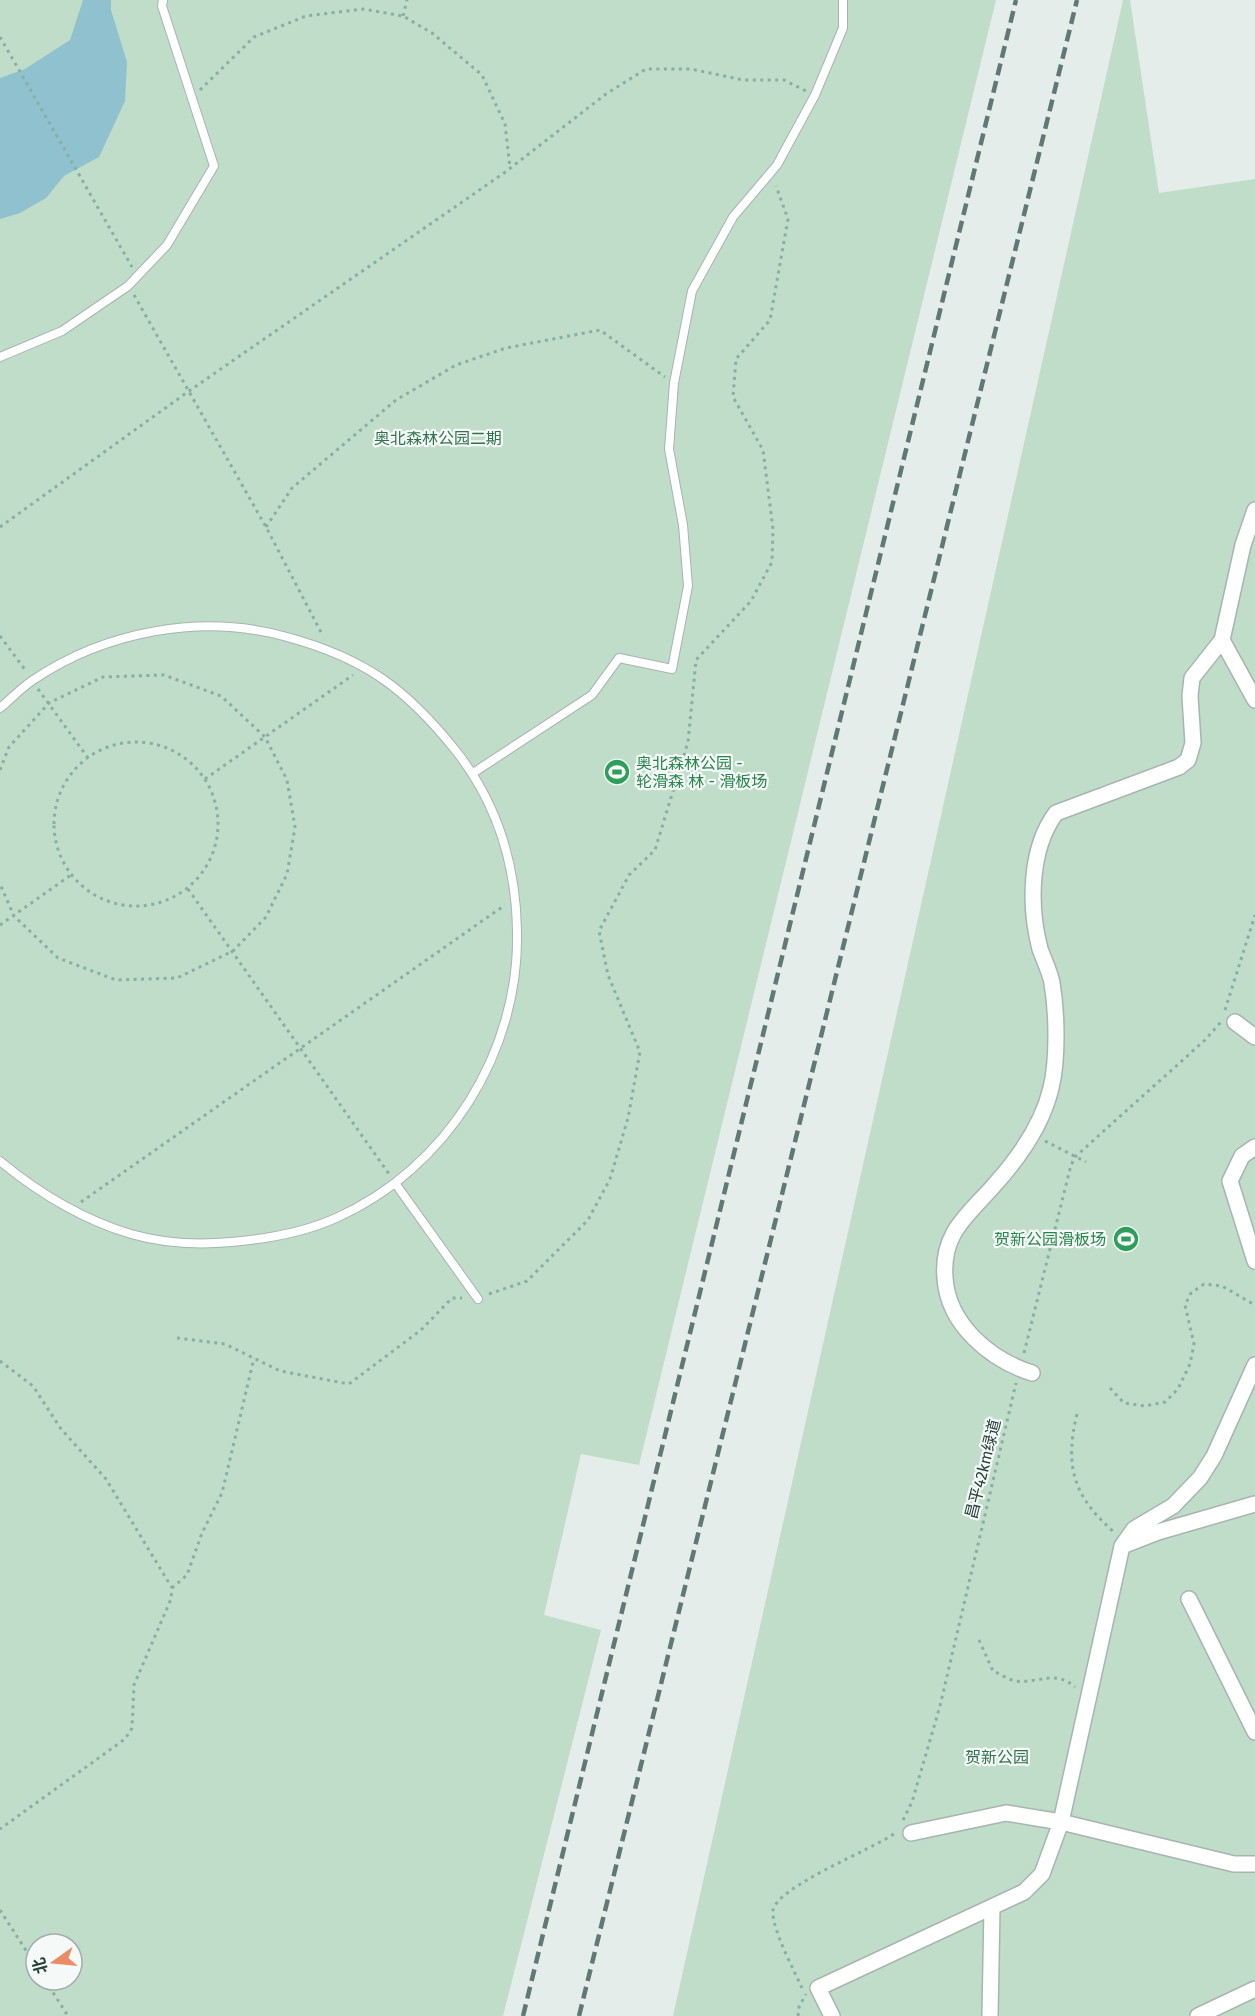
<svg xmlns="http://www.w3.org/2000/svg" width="1255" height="2016" viewBox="0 0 1255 2016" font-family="'Fira Sans','Noto Sans SC',sans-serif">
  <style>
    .green { fill: #bfddc9; fill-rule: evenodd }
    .water { fill: #90c1ce }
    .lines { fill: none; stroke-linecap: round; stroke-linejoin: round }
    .lane-casing { stroke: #a7b5b1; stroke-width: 10 }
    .street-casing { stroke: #a7b5b1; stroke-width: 18 }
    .path { stroke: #87afa4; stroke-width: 3; stroke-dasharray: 3 4.5; stroke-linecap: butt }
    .lane { stroke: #fff; stroke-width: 8 }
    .street { stroke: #fff; stroke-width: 15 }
    .rail { stroke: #5f7974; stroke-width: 4.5; stroke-dasharray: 12 6; stroke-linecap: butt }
    .labels { text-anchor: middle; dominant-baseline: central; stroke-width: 4.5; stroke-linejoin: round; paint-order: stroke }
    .park-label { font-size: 16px; fill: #31734e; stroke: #f5f9f7 }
    .leisure-label { font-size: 16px; fill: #27864d; stroke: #f5f9f7; text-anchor: start }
    .street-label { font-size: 16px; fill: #253e38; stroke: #f5f9f7 }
  </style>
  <rect width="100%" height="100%" fill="#e4edea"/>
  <!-- green -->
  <path class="green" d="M0 0H996L639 1465 581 1454 544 1615 601 1630 503 2016H0ZM36 1944H72V1980H36Z
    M1123 0H1130L1159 193 1255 179V2016H673Z"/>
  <!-- water -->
  <path class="water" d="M83 0H111V10L127 62 125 101 99 157 64 176 46 198 20 213 0 219V78L25 69 70 40Z"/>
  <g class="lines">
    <!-- lane casing -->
    <g class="lane-casing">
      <path id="lane" d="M0 357 62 331 128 286 167 245 214 166 162 6 163 0
        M0 708C11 699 21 688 33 680 106 631 202 613 287 637 364 658 406 688 456 751 497 803 516 865 517 931 520 1051 447 1169 336 1218 303 1233 266 1239 231 1242 199 1245 162 1243 131 1234 81 1219 40 1194 0 1161
        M473 773 592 695 619 658 672 669 688 586 683 525 669 449 674 383 692 291 733 217 777 165 815 95 843 28V0
        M395 1183 478 1299"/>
    </g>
    <!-- street casing -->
    <g class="street-casing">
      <path id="street" d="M1222 640 1255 700
        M1235 1022 1255 1037
        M1255 1147 1242 1156 1230 1181 1255 1261
        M1032 1373C991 1360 948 1325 945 1278 941 1231 970 1214 997 1182 1020 1156 1043 1122 1051 1088 1058 1059 1057 1013 1052 983 1050 972 1044 960 1040 949 1029 907 1029 849 1056 813L1179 767 1188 760 1193 743 1190 696 1192 678 1222 640 1243 545 1255 510
        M1122 1546 1158 1532 1255 1504
        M1189 1599 1255 1732
        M911 1833 1006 1813 1061 1822 1234 1864H1255
        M832 2016 818 1988 1024 1892 1042 1874 1061 1822 1122 1546 1134 1529 1173 1506 1200 1478 1214 1456 1255 1365
        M990 2016 992 1908
        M1198 2016 1255 1989"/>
    </g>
    <!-- path -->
    <path class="path" d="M403 16 407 0
      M0 37 132 267
      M200 90 254 37 306 16 363 9 403 16 432 33 482 75 505 124 510 168
      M134 295 266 527 323 636
      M0 527 189 391 504 173 606 94 646 69H691L743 80H784L806 91
      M266 527 292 488 396 400 456 365 506 348 600 330 665 377
      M0 636 26 671
      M38 689 88 758
      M54 824a82 82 0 1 1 164 0a82 82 0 1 1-164 0Z
      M0 770 9 747 49 703 103 677 164 675 221 696 265 737 287 780 295 827 287 874 266 917 233 951 177 978 116 980 58 958 14 916 0 884
      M205 779 353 675
      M188 889 389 1174
      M0 925 71 875
      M1225 1010 1255 915
      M1045 1141 1086 1162
      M81 1202 505 905
      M489 1294 527 1281 588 1220 610 1179 628 1118 640 1052 608 975 599 931 629 875 655 850 688 742 696 660 751 601 772 562 773 529 763 450 733 397 736 359 770 320 788 219 776 186
      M177 1338 225 1344 280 1371 349 1384 421 1330 452 1298H462
      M1024 1353 1071 1165 1076 1156 1205 1040 1221 1022
      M0 1361 33 1386 61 1429 106 1479 172 1588 171 1599 134 1685 132 1728 125 1739 0 1829
      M1110 1388 1124 1403 1145 1406 1165 1402 1178 1389 1190 1364 1194 1344 1185 1305 1191 1293 1204 1284 1222 1286 1255 1305
      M1077 1414C1064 1467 1074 1497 1114 1532
      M172 1588 187 1575 202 1533 222 1493 254 1358
      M979 1640 993 1671C1000 1674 1008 1679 1015 1681 1038 1684 1055 1669 1075 1687
      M903 1820 912 1802 940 1706 1016 1383
      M0 1910 36 1966
      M45 1980 68 2016
      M802 1988C794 1970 772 1930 773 1911 775 1887 874 1849 895 1833
      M798 2016 799 2007 806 1994"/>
    <!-- lane -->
    <use href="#lane" class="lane"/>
    <!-- street -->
    <use href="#street" class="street"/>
    <!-- rail -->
    <path class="rail" d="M523 2016 1016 0
      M579 2016 1077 0"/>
  </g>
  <!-- icons -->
  <defs>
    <g id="stadium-disc" transform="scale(1.35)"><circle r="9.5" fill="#2e9e5b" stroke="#f5f9f7"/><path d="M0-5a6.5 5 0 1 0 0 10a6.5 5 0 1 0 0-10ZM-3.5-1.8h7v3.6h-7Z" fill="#fff"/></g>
  </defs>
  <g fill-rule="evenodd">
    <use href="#stadium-disc" x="617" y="772"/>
    <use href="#stadium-disc" x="1126" y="1239"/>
  </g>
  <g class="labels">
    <!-- park labels -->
    <g class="park-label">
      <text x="438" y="438">奥北森林公园二期</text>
      <text x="997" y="1757">贺新公园</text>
    </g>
    <!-- leisure labels -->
    <g class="leisure-label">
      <text x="636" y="763">奥北森林公园 -<tspan x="636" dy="18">轮滑森 林 - 滑板场</tspan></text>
      <text x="1106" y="1239" text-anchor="end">贺新公园滑板场</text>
    </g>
    <!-- street labels -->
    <g class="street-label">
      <text transform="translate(983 1469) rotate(-76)">昌平42km绿道</text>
    </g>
  </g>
  <!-- north arrow -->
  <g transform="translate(54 1962) rotate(255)"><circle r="28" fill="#f5f9f7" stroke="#a2aeab" stroke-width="1.5"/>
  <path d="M0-4.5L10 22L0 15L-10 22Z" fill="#ea8d65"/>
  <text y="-9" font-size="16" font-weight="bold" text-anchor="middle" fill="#253e38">北</text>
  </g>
</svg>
